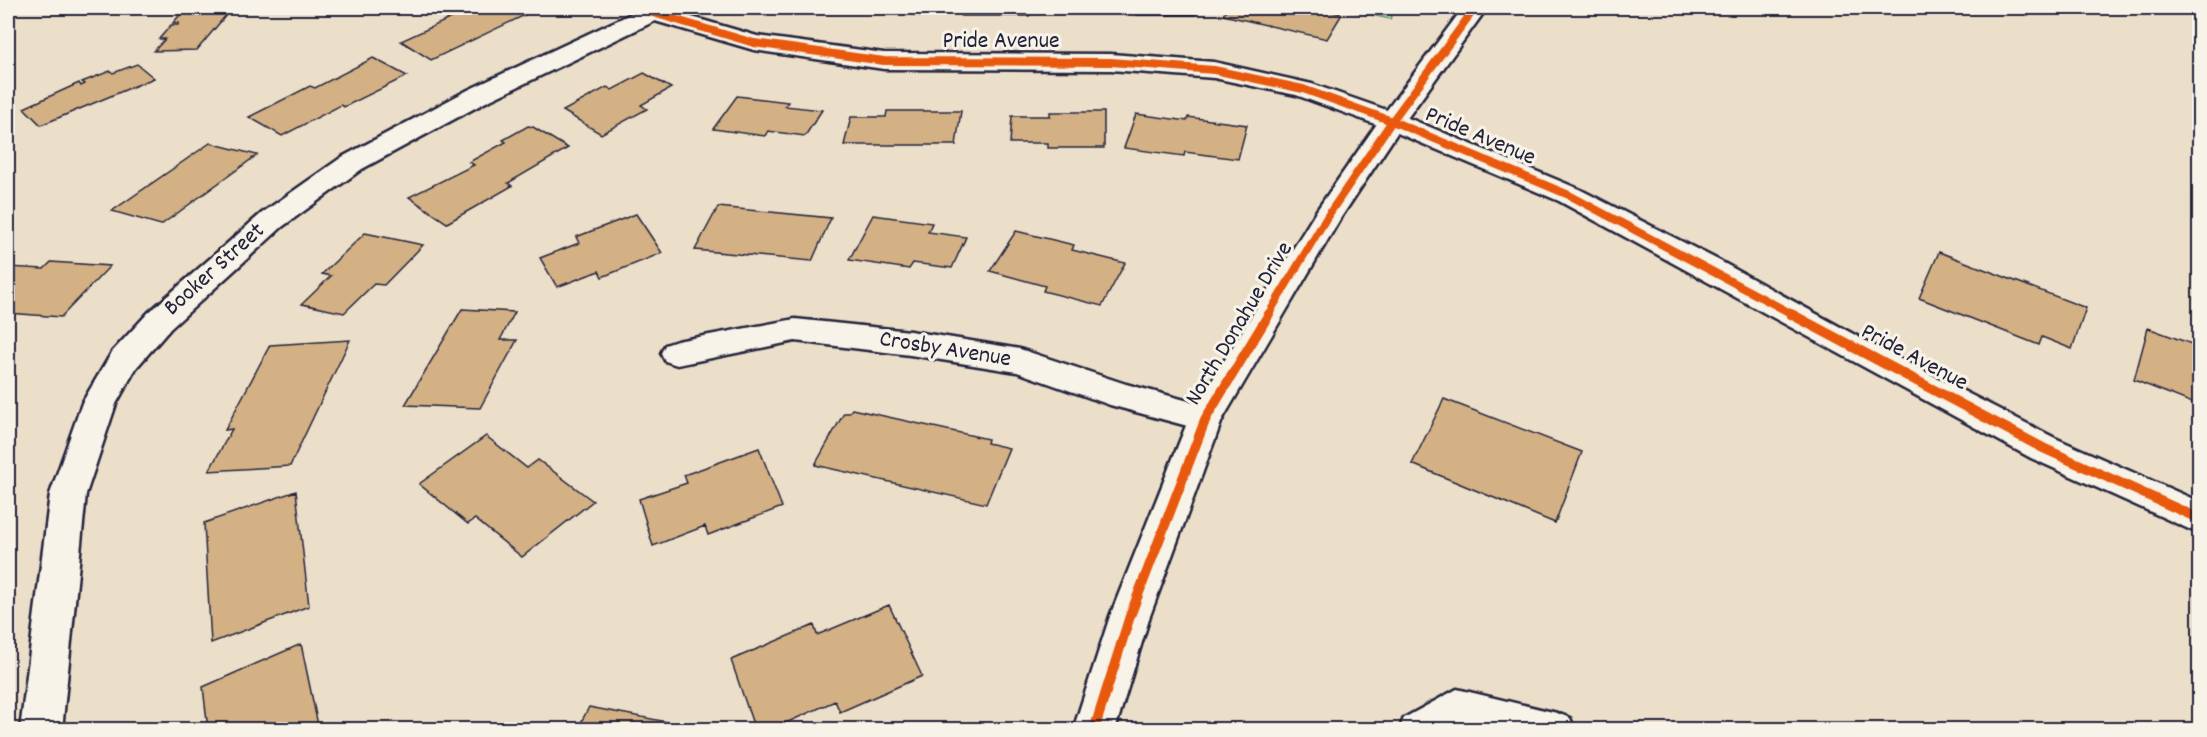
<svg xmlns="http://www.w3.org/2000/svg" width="2207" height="737" viewBox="0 0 2207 737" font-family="Dekko,sans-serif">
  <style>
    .green { fill: #a8e8b1; stroke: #658576; stroke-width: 1.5 }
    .building { fill: #d3b185; stroke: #22223b; stroke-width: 1.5 }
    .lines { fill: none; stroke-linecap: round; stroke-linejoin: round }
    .lane-casing { stroke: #22223b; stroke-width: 5 }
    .street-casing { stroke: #22223b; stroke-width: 5 }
    .secondary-casing { stroke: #22223b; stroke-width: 5 }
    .lane { fill: #f7f3e8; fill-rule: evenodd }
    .street { fill: #f7f3e8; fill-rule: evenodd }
    .secondary { fill: #f7f3e8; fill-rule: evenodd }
    .cycleway-far1-casing { stroke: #f7f3e8; stroke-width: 10 }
    .cycleway-casing { stroke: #f7f3e8; stroke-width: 14 }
    .cycleway-far1 { stroke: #e8590c; stroke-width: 8 }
    .cycleway { stroke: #e8590c; stroke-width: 10 }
    .labels { text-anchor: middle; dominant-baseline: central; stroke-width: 6; stroke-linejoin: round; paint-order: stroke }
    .street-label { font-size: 24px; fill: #22223b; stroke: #f7f3e8 }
  </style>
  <rect width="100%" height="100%" fill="#ecdfca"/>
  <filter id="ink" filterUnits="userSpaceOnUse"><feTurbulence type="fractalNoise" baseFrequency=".0167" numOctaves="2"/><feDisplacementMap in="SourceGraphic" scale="12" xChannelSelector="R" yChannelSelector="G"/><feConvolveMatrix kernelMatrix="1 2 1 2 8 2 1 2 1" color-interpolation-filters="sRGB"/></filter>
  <g filter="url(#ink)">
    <!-- green -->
    <path class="green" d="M1338 8H1396L1390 19Z"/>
    <!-- building -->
    <path class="building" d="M193 8H232L197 50 154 51 165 39H159L171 25H178L179 23H173L184 10H191Z
      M473 8H515L527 14 431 60 401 41Z
      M840 8H927L921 16 889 11 887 14Z
      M963 8H1062V10H1029V16H961Z
      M1091 8H1195V15H1137V11H1091Z
      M1228 8H1315L1342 14 1327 39 1223 15Z
      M373 58 407 76 344 107 341 105 282 136 249 117 310 86 315 88Z
      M137 64 154 78 41 125 24 108 79 83 81 86 85 84 82 82 110 71 113 73Z
      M644 73 671 88 641 105 647 109 601 134 563 111 607 87 612 90Z
      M737 96 788 102 785 106 822 110 805 136 768 131 765 136 713 129Z
      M887 111H961L956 145H844L851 117H886Z
      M1050 112H1104V148H1048V143H1010L1012 116H1050Z
      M1136 114 1187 121 1188 117 1247 125 1238 159 1185 152 1184 156 1124 148Z
      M528 126 533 127 568 148 508 183 512 186 447 223 409 197 474 165 469 162 506 142 503 140Z
      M210 143 257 155 161 225 112 211Z
      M718 207 831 218 812 261 695 250Z
      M636 214 662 253 602 277 599 271 557 287 540 258 579 243 576 237Z
      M873 215 932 223 928 232 966 237 952 268 913 263 909 269 849 260Z
      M1016 231 1074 245 1072 250 1125 263 1102 306 1043 291 1045 286 990 271Z
      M365 233 423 245 384 285 374 284 344 313 302 304 331 276 322 274Z
      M1939 252 2086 308 2072 349 2042 337 2039 345 1919 298Z
      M51 262 110 266 61 317 8 313V267L44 269Z
      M462 309 515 312 500 340H517L480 408 405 405Z
      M2148 328 2200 347V406L2134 380Z
      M350 340 290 466 209 471 232 429 225 430 270 345Z
      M1444 399 1582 452 1555 523 1412 464Z
      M852 409 988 439 987 443 1009 448 986 504 815 465 844 413H849Z
      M486 436 527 468 538 460 593 501 522 557 475 519 468 524 419 484Z
      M759 448 782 507 708 535 705 526 653 546 639 499 687 483 684 475Z
      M296 491 309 606 211 643 204 523Z
      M889 605 922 676 840 712 835 701 770 730H755L731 660 814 625 817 635Z
      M301 644 319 730H208L203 687Z
      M589 707 678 724 676 730H577Z"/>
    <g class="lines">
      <!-- lane casing -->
      <g class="lane-casing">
        <path id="lane" d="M1457 689 1557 713 1570 718 1575 730H1485L1460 723 1451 730H1399L1404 718Z"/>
      </g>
      <!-- street casing -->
      <g class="street-casing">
        <path id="street" d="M632 8H661L757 36 884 53 1111 54 1214 62 1312 84 1401 115 1579 189 1720 261 1875 346 2055 438 2200 502V534L2031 458 1559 201 1383 127 1296 95 1214 78 1111 70 884 69 754 50 655 21 486 102 362 169 282 227 170 329 136 368 116 404 86 494 62 730H20L50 494 82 403 112 352 148 313 262 213 342 157 468 90 635 12Z
          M795 319 910 331 1020 349 1126 384 1218 409 1223 418 1218 427 1206 431 1110 405 1017 372 910 355 795 341 677 365 665 361 661 353 665 345 677 341Z"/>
      </g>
      <!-- secondary casing -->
      <g class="secondary-casing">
        <path id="secondary" d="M1463 8H1487L1403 124 1340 219 1222 420 1150 616 1115 730H1073L1110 616 1189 418 1317 210 1383 115Z"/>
      </g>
      <!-- lane -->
      <use href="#lane" class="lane"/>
      <!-- street -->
      <use href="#street" class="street"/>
      <!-- secondary -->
      <use href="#secondary" class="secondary"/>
      <!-- cycleway-far1 casing -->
      <g class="cycleway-far1-casing">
        <path id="cycleway-far1" d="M644 8 653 13 754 43 884 61 1111 62 1214 70 1303 89 1392 121 1569 195 1794 315
          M1268 315 1327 217 1392 121 1475 8"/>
      </g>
      <!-- cycleway casing -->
      <g class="cycleway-casing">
        <path id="cycleway" d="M1791 314 2043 448 2200 519
          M1094 730 1130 616 1206 418 1269 314"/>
      </g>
      <!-- cycleway-far1 -->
      <use href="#cycleway-far1" class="cycleway-far1"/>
      <!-- cycleway -->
      <use href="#cycleway" class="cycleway"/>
    </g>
  </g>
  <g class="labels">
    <!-- street labels -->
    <g class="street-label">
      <text x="1001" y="42">Pride Avenue</text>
      <text transform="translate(1480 137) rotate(23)">Pride Avenue</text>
      <text transform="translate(215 270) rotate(-42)">Booker Street</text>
      <text transform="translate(1240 324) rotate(-59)">North Donahue Drive</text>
      <text transform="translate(945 350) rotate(9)">Crosby Avenue</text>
      <text transform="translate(1914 358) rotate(28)">Pride Avenue</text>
    </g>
  </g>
  <!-- margin -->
  <rect width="2207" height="737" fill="none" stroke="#f7f3e8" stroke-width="30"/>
  <rect x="15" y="15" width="2177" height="707" fill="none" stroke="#22223b" stroke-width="2" filter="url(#ink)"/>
</svg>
